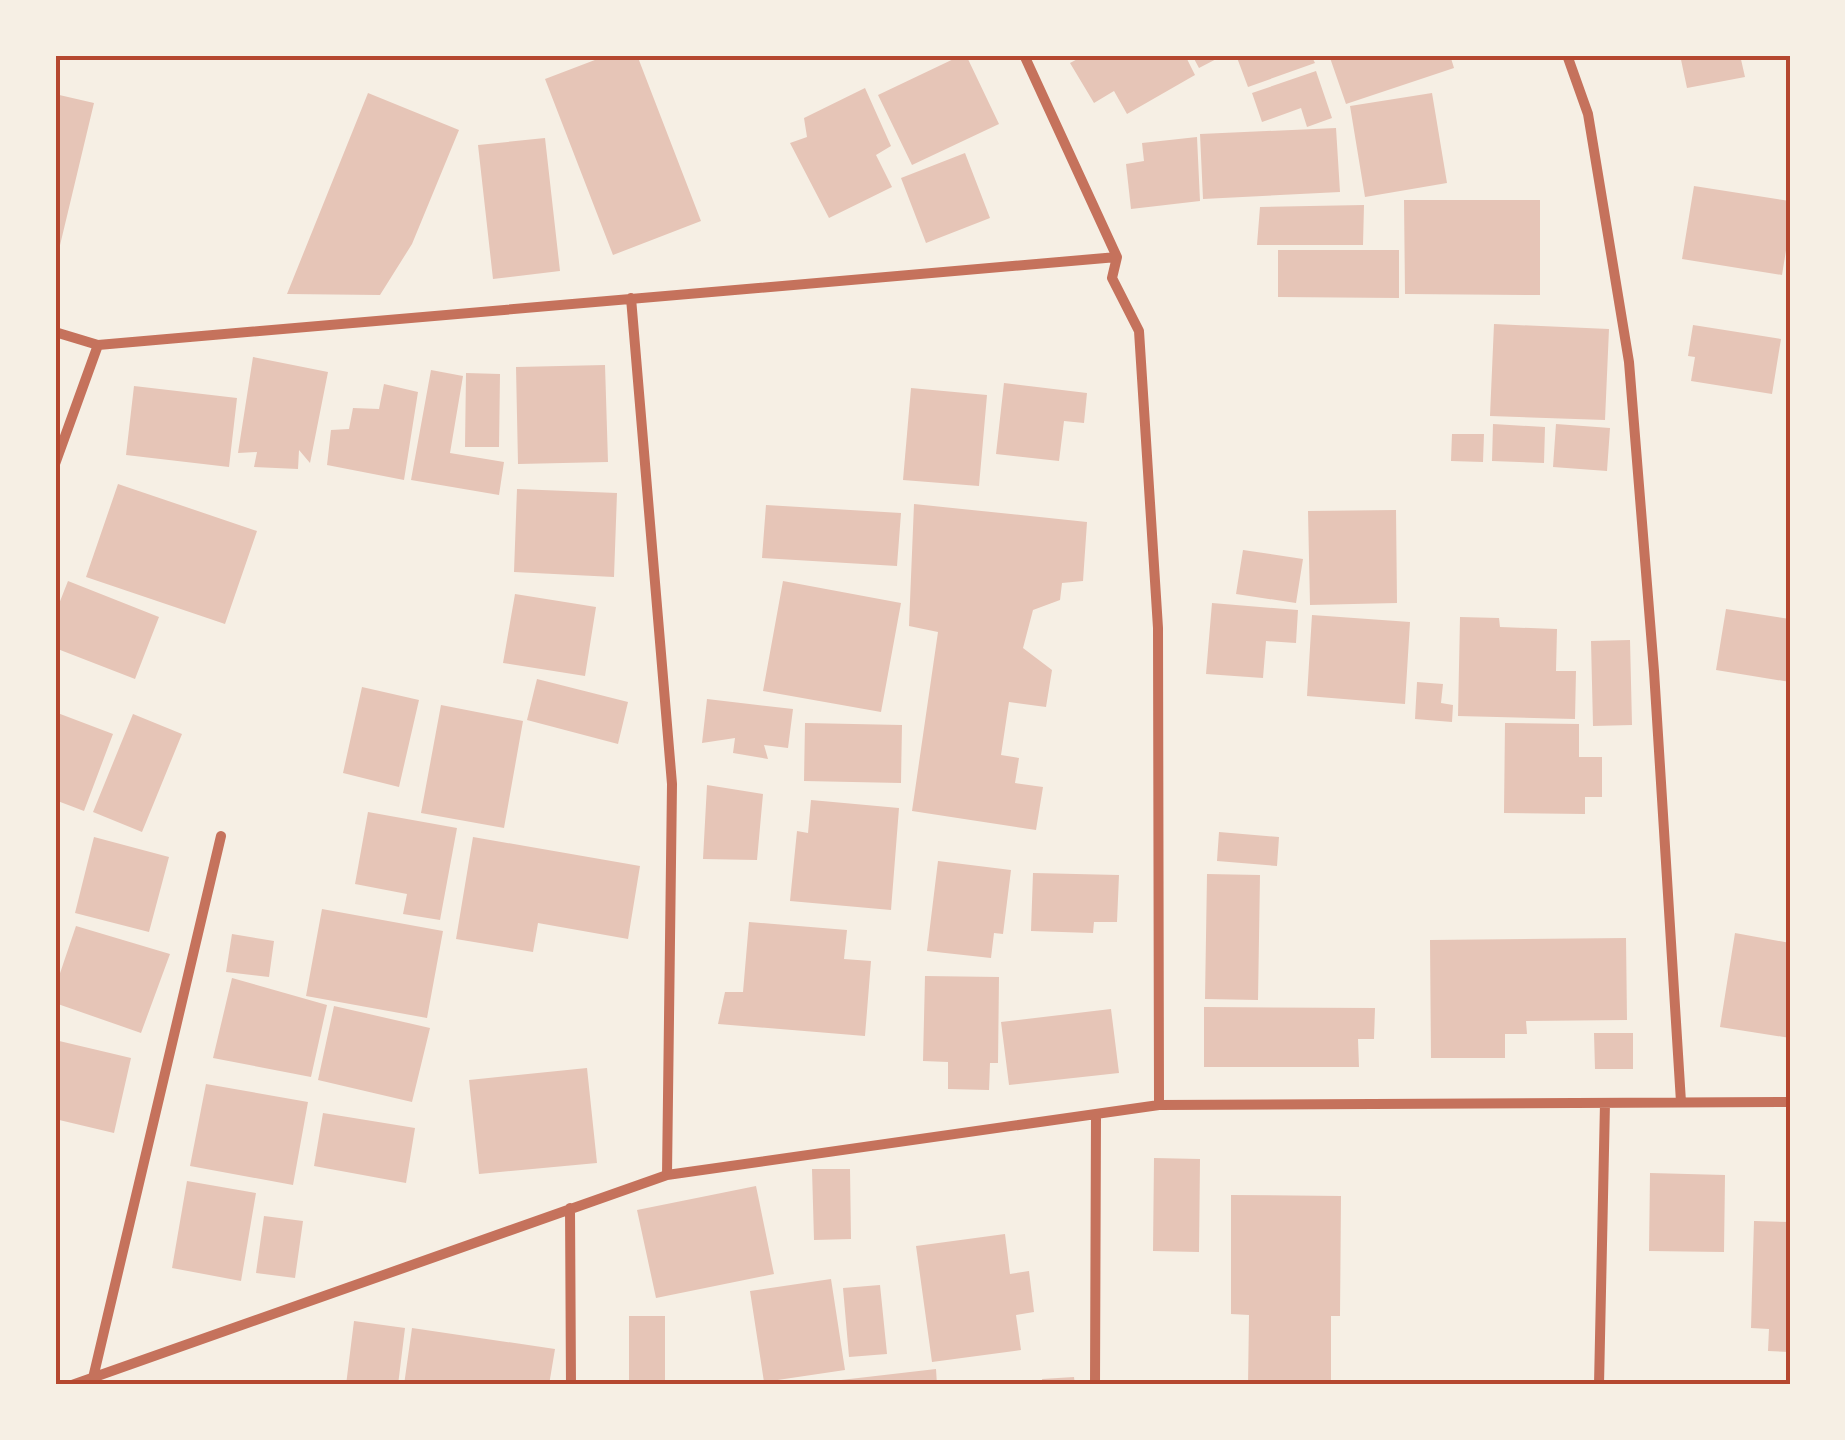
<svg xmlns="http://www.w3.org/2000/svg" width="1845" height="1440" viewBox="0 0 1845 1440" font-family="Lora,serif">
  <style>
    .building { fill: #e6c5b7 }
    .lines { fill: none; stroke-linecap: round; stroke-linejoin: round }
    .minor { stroke: #c5725c; stroke-width: 10 }
    .neatline { fill: none; stroke: #b5482f; stroke-width: 4 }
  </style>
  <rect width="100%" height="100%" fill="#f6efe4"/>
  <!-- building -->
  <path class="building" d="M608 55H637L701 221 613 255 545 79Z
    M962 55H966L999 124 912 165 878 95Z
    M1085 55H1185L1195 75 1127 114 1114 91 1094 103 1070 63Z
    M1192 55H1224L1199 68Z
    M1236 55H1311L1315 63 1248 87Z
    M1329 55H1450L1454 68 1346 104Z
    M1680 55H1740L1745 77 1687 88Z
    M1316 71 1332 118 1307 127 1301 108 1262 122 1252 93Z
    M865 88 891 146 876 155 892 187 829 218 790 143 807 137 804 118Z
    M368 93 459 130 412 244 380 295 287 294Z
    M1432 93 1447 183 1365 197 1350 106Z
    M55 94 94 103 56 262H55Z
    M1336 128 1340 192 1203 199 1200 134Z
    M1197 137 1200 201 1131 209 1126 164 1144 161 1142 143Z
    M545 138 560 271 493 279 478 145Z
    M965 153 990 218 926 243 901 178Z
    M1694 186 1790 201V226L1782 275 1682 259Z
    M1404 200H1540V295L1405 294Z
    M1364 205 1363 245H1257L1260 207Z
    M1278 250H1399V298L1278 297Z
    M1494 324 1609 329 1605 420 1490 416Z
    M1693 325 1781 339 1772 394 1691 381 1695 357 1688 356Z
    M253 357 328 372 310 463 299 450 298 469 254 467 257 452 238 453Z
    M605 365 608 462 518 464 516 367Z
    M431 370 463 376 450 453 504 462 499 495 411 480Z
    M466 373 500 374 499 447H465Z
    M1004 383 1087 393 1084 423 1064 421 1059 461 996 454Z
    M384 384 418 392 404 480 327 465 331 430 349 429 353 408 379 409Z
    M134 386 237 398 229 467 126 455Z
    M911 388 987 395 979 486 903 480Z
    M1493 424 1545 427 1544 463 1492 461Z
    M1556 424 1610 428 1607 471 1553 467Z
    M1452 434H1484L1483 462 1451 461Z
    M118 484 257 531 225 624 86 577Z
    M517 489 617 493 614 577 514 572Z
    M914 504 1087 522 1083 581 1062 583 1060 600 1033 610 1023 648 1052 670 1046 707 1009 702 1001 755 1019 758 1015 783 1043 787 1036 830 912 811 938 632 909 626Z
    M766 505 901 513 897 566 762 558Z
    M1396 510 1397 603 1310 605 1308 511Z
    M1243 550 1303 559 1296 603 1236 594Z
    M68 581 159 617 135 679 55 648V614Z
    M783 581 901 603 881 712 763 691Z
    M515 594 596 607 585 676 503 663Z
    M1212 603 1298 610 1296 643 1266 641 1263 678 1206 674Z
    M1726 609 1790 619V682L1716 670Z
    M1312 615 1410 622 1405 704 1307 696Z
    M1460 617 1499 618 1500 627 1557 629 1556 671H1576L1575 719 1458 716Z
    M1630 640 1632 725 1593 726 1591 641Z
    M537 679 628 702 618 744 527 720Z
    M1417 682 1443 684 1441 703 1453 705 1452 722 1415 719Z
    M362 687 419 700 399 787 343 773Z
    M707 699 793 709 788 748 764 745 768 759 733 753 735 738 702 743Z
    M441 705 523 721 504 828 421 813Z
    M55 712 113 734 84 811 55 800Z
    M133 714 182 734 142 832 93 812Z
    M805 723 902 725 901 783 804 781Z
    M1505 723 1579 724V757H1602V797H1585V814L1504 813Z
    M707 785 763 794 757 860 703 859Z
    M811 800 899 808 891 910 790 901 797 831 808 833Z
    M368 812 457 828 440 920 403 914 407 894 355 884Z
    M1219 832 1279 837 1277 866 1217 861Z
    M94 837 169 857 149 932 75 913Z
    M473 837 640 866 628 939 538 923 533 952 456 939Z
    M938 861 1011 870 1003 934 994 933 991 958 927 951Z
    M1033 873 1119 875 1117 922H1094L1093 933 1031 931Z
    M1207 874 1260 875 1258 1000 1205 999Z
    M322 909 443 931 427 1018 306 996Z
    M749 922 847 930 844 959 871 961 865 1036 718 1024 725 992H743Z
    M76 926 170 954 141 1033 55 1003V988Z
    M1735 933 1790 943V1038L1720 1027Z
    M232 934 274 941 269 977 226 972Z
    M1626 938 1627 1020 1526 1021 1527 1034H1505V1058H1431L1430 940Z
    M925 976 999 977 998 1063H990L989 1090 948 1089V1062L923 1061Z
    M232 978 327 1005 311 1077 213 1058Z
    M334 1006 430 1028 412 1102 318 1080Z
    M1204 1007 1375 1008 1374 1039H1358L1359 1067H1204Z
    M1111 1009 1119 1073 1009 1085 1001 1022Z
    M1594 1033H1633V1069H1595Z
    M55 1040 131 1058 114 1133 55 1119Z
    M587 1068 597 1163 479 1174 469 1080Z
    M206 1084 308 1102 293 1185 190 1166Z
    M323 1113 415 1128 406 1183 314 1166Z
    M1154 1158 1200 1159 1199 1252 1153 1251Z
    M812 1169H850L851 1239 814 1240Z
    M1650 1173 1725 1175 1724 1252 1649 1251Z
    M187 1181 256 1193 241 1281 172 1268Z
    M756 1186 774 1274 656 1298 637 1210Z
    M1231 1195 1341 1196 1340 1316H1331V1385H1248L1249 1315 1231 1314Z
    M264 1216 303 1221 295 1278 256 1273Z
    M1754 1221 1790 1222V1352L1768 1351 1769 1329 1751 1328Z
    M1005 1234 1010 1274 1029 1271 1034 1312 1016 1315 1021 1350 932 1362 916 1246Z
    M831 1279 845 1370 764 1382 750 1291Z
    M880 1285 887 1354 849 1357 843 1288Z
    M629 1316H665V1385H629Z
    M354 1321 405 1328 398 1385H346Z
    M412 1328 555 1349 549 1385H404Z
    M936 1369 937 1385H842L841 1380Z
    M1074 1377 1075 1385H1043L1042 1379Z"/>
  <g class="lines">
    <!-- minor -->
    <path class="minor" d="M1024 55 1117 257 1112 278 1139 331 1158 628 1159 1105
      M1567 55 1588 114 1629 362 1654 671 1681 1102
      M631 298 672 784 667 1175
      M55 332 98 345 1117 257
      M55 464 98 345
      M570 1208 571 1385
      M93 1378 221 836
      M72 1385 667 1175 1159 1105 1790 1102
      M1095 1385 1096 1114
      M1599 1385 1605 1103"/>
  </g>
  <!-- border -->
  <rect width="1845" height="1440" fill="none" stroke="#f6efe4" stroke-width="115"/>
  <rect x="58" y="58" width="1730" height="1324" class="neatline"/>
</svg>
